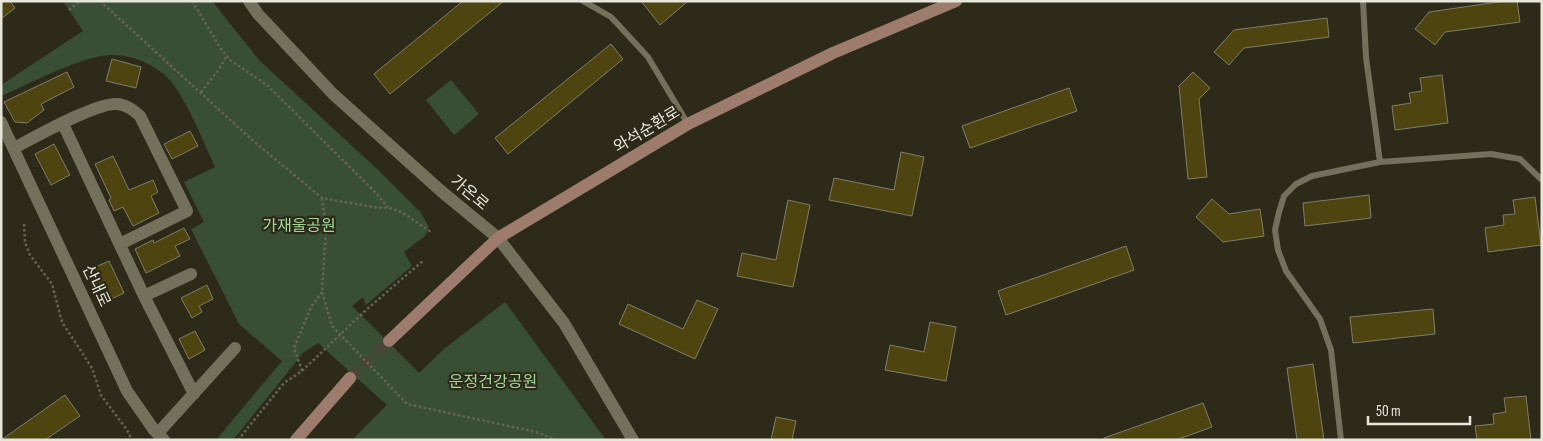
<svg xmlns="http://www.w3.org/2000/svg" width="1543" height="441" viewBox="0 0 1543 441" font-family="'Sofia Sans Condensed','Noto Sans KR',sans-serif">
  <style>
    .green { fill: #384f34 }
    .building { fill: #4d4410; stroke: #807d69 }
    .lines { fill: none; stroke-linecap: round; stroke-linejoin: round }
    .secondary-tunnel { stroke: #494636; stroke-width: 12; stroke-dasharray: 12 6; stroke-linecap: butt }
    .path { stroke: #666454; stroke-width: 2.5; stroke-dasharray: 2.5 2.5; stroke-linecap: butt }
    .lane { stroke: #73705c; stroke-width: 6 }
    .street { stroke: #73705c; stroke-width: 12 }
    .secondary { stroke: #9d7c6d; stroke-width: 12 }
    .labels { text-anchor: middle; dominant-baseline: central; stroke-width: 4.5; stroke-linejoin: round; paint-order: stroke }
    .street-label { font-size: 16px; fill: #e7e6db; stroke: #2d2a19 }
    .park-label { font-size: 16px; fill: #a2d698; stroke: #2d2a19 }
  </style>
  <rect width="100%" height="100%" fill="#2d2a19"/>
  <!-- green -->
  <path class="green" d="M63 1H212L259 60 376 168 421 213 429 227 425 236 404 252 412 266 366 305 363 297 352 306 419 373 444 349 505 302 606 440H352L387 405 318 343 303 353 233 440H216L282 361 239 324 191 229 204 222 184 182 215 167C202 139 191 109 173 84 158 65 133 54 109 55 79 57 30 84 1 96V85L83 31Z
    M451 80 479 114 454 135 426 100Z"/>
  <!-- building -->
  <path class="building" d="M1 1H10L15 8 1 19Z
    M463 1H504L390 94 374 74Z
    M641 1H688L660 25Z
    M1505 1H1517L1520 22 1445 32 1435 45 1415 29 1429 12Z
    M1327 18 1329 37 1244 48 1229 65 1214 52 1234 30Z
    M611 44 623 59 508 154 495 138Z
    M112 59 141 67 136 88 106 81Z
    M67 72 74 87 41 104 44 110 27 123 15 122 4 102Z
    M1193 72 1210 88 1199 99 1207 177 1188 179 1179 86Z
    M1442 75 1448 123 1395 130 1392 106 1411 103 1409 93 1422 91 1420 78Z
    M1069 88 1077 111 970 148 962 126Z
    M190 131 198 146 172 159 164 144Z
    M54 144 70 175 51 185 35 154Z
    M901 152 924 157 912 216 829 200 834 178 894 190Z
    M113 156 129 190 153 180 158 192 151 196 159 213 133 226 123 207 114 211 109 200 111 198 95 164Z
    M1369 195 1371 218 1305 226 1303 203Z
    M1535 197 1541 245 1488 252 1485 228 1504 225 1503 215 1515 214 1513 200Z
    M1212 199 1229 214 1260 209 1264 236 1223 242 1196 217Z
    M788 200 810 205 793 287 737 276 742 253 776 260Z
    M184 228 190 239 175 246 180 256 146 273 135 249 153 240 154 243Z
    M1126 246 1134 270 1006 315 998 291Z
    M109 261 124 293 105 302 89 270Z
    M207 285 213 299 199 306 202 312 192 318 181 298Z
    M697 300 718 309 695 359 619 324 628 304 683 329Z
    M1433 309 1435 334 1353 343 1350 317Z
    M930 322 956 327 946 381 885 370 890 345 924 352Z
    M195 331 205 350 189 359 179 339Z
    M1313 364 1324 440H1297L1287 368Z
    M65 395 80 416 45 440H1Z
    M1526 396 1531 440H1477L1475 426 1494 424 1493 414 1506 412 1504 398Z
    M1203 403 1212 427 1176 440H1104V438Z
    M776 417 796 421 792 440H771Z"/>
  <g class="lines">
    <!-- secondary-tunnel -->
    <path class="secondary-tunnel" d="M350 378 389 341"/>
    <!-- path -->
    <path class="path" d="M100 1 251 139 322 198 379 208C398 205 415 222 431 232
      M192 1 221 49 230 60 267 85 373 190 388 207
      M69 10 80 1
      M201 92 218 71 226 57
      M322 198 326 228 322 292 332 326 407 404 536 432 557 440
      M24 224 25 242 30 255 52 284 62 322 92 368 101 395 127 430 132 440
      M302 371 294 348 311 307 322 292
      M238 440 284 383 302 371 366 310 424 260"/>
    <!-- lane -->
    <path class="lane" d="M583 1 611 17 648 57 688 124
      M1363 1 1366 57 1380 162
      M1341 440 1331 350 1320 319 1286 271 1278 250 1275 230 1279 212 1284 196 1296 184 1312 176 1380 162 1491 154 1520 159 1542 180"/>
    <!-- street -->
    <path class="street" d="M249 1 258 14 333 94 441 191 498 238 564 323 633 440
      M1 122 127 391 154 430 164 440
      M63 124 144 296 194 394
      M14 148C35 137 97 102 117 104 127 105 133 110 140 116L187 211 120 244
      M144 296 191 274
      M158 433 235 348"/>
    <!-- secondary -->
    <path class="secondary" d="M389 341 498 238 688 124 833 53 956 1
      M296 440 350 378"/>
  </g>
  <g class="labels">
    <!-- street labels -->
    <g class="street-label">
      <text transform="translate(647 130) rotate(-31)">와석순환로</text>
      <text transform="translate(469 193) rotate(40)">가온로</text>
      <text transform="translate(96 286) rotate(65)">산내로</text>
    </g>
    <!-- park labels -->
    <g class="park-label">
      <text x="299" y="226">가재울공원</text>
      <text x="493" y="382">운정건강공원</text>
    </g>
  </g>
  <!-- border -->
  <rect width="1543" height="441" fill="none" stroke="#e7e6db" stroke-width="5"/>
  <!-- scale -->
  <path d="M1368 416v8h102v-8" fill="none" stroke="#e7e6db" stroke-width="2.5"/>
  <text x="1376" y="416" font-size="15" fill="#e7e6db" stroke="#2d2a19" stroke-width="4" paint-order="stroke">50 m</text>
</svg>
